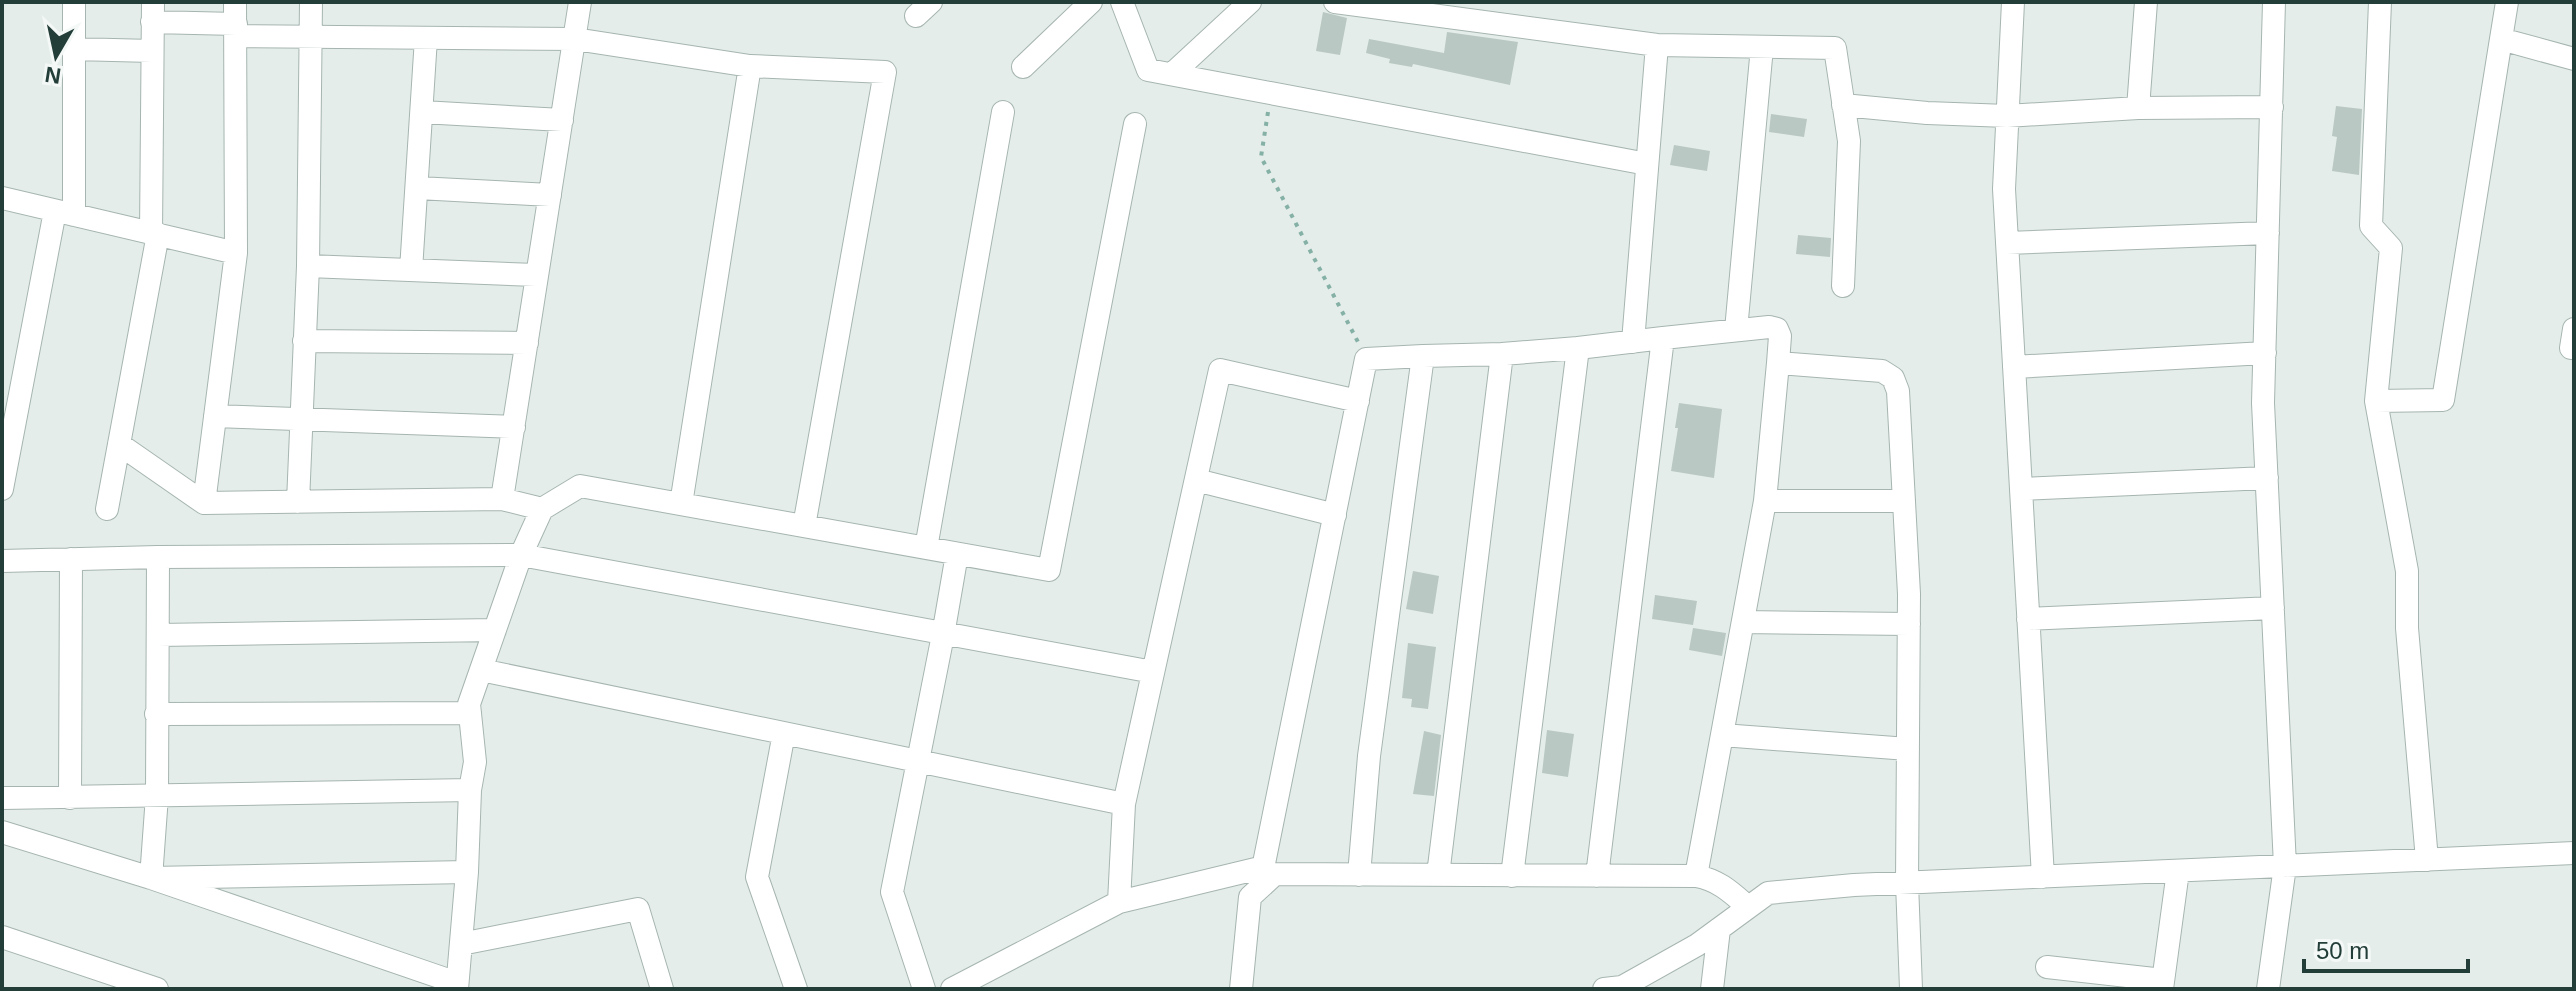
<svg xmlns="http://www.w3.org/2000/svg" width="2576" height="991" viewBox="0 0 2576 991" font-family="Arial,sans-serif">
  <style>
    .building { fill: #b9c8c2 }
    .lines { fill: none; stroke-linecap: round; stroke-linejoin: round }
    .minor-casing { stroke: #a6b5b1; stroke-width: 24 }
    .path { stroke: #85b0a5; stroke-width: 4; stroke-dasharray: 4 6; stroke-linecap: butt }
    .minor { stroke: #fff; stroke-width: 22 }
  </style>
  <rect width="100%" height="100%" fill="#e4ede9"/>
  <!-- building -->
  <path class="building" d="M1323 12 1347 18 1340 55 1316 51Z
    M1447 32 1518 42 1510 85 1413 64 1412 67 1389 63 1390 59 1366 53 1369 39 1444 53Z
    M2336 106 2362 109 2359 175 2332 171 2337 137 2332 136Z
    M1771 114 1807 119 1804 137 1769 132Z
    M1674 145 1710 151 1707 171 1670 165Z
    M1798 235 1831 238 1830 257 1796 254Z
    M1679 403 1722 409 1714 478 1671 471 1678 428H1675Z
    M1413 571 1439 576 1433 614 1406 609Z
    M1655 595 1697 601 1693 625 1652 619Z
    M1693 628 1726 633 1722 656 1689 650Z
    M1408 643 1436 647 1428 709 1411 707 1412 699 1402 698Z
    M1547 730 1574 734 1568 777 1542 773Z
    M1424 731 1441 735 1434 796 1413 794Z"/>
  <g class="lines">
    <!-- minor casing -->
    <g class="minor-casing">
      <path id="minor" d="M74 2V215
        M1122 2 1148 70 1647 164
        M1335 2 1657 45 1835 48 1849 141 1843 286
        M2013 2 2004 189 2043 877
        M2380 2 2371 226 2391 248 2376 401 2443 400 2501 39 2574 59
        M916 16 931 2
        M152 22 236 24
        M236 36 575 39 750 66 885 72 804 526
        M2501 39 2507 2
        M74 49 152 51
        M1023 67 1091 2
        M1172 74 1250 2
        M1843 105 1927 113 2007 116 2138 108 2272 107
        M2138 108 2146 2
        M422 112 562 120
        M418 188 550 195
        M2 198 236 253
        M151 233 153 2
        M2007 243 2268 233
        M308 266 536 275
        M411 270 426 38
        M2574 329 2571 348H2574
        M1736 330 1762 47
        M304 341 527 343
        M1633 342 1657 45
        M2014 367 2265 353
        M2376 401 2407 571V628L2427 860
        M215 416 514 427
        M119 444 204 503 502 499 542 509
        M1196 480 1335 515
        M2 489 55 211
        M2021 489 2267 478
        M502 499 580 2
        M1765 501H1904
        M298 502 308 266 311 2
        M204 503 236 253 235 2
        M681 504 750 66
        M107 509 158 234
        M926 548 1003 112
        M158 557 157 796 151 878 467 872
        M2 561 158 557 521 555 1153 672
        M2028 619 2273 608
        M1743 622 1909 624
        M158 635 495 630
        M481 670 1124 804
        M156 714 470 713
        M784 733 757 877 796 989
        M1722 735 1908 749
        M2 798 470 790
        M70 798 71 559
        M2 832 151 878 457 983
        M1359 875 1369 756 1423 356 1502 354
        M1438 875 1502 354 1578 348
        M1512 876 1578 348 1663 338
        M1597 876 1663 338 1769 327 1777 329 1780 336 1778 363
        M1696 876C1719 880 1732 893 1748 907
        M1259 888 1366 359 1423 356
        M1119 902 1124 804 1220 370 1358 401
        M2 937 157 989
        M461 944 638 909 662 989
        M2047 967 2163 980
        M457 989 467 872 470 790 475 762 469 704 521 555 542 509 580 486 1049 570 1135 124
        M924 989 892 892 943 635 957 554
        M952 989 1119 902 1264 867
        M1241 989 1250 897 1275 874 1696 876 1765 501 1778 363 1882 371 1893 378 1898 391 1909 594 1907 883 1911 989
        M1604 989 1622 987 1697 945 1768 893 1854 885 2574 853
        M1712 989 1719 929
        M2162 989 2178 871
        M2268 989 2285 866 2263 403 2274 2"/>
    </g>
    <!-- path -->
    <path class="path" d="M1268 112 1261 157 1358 342"/>
    <!-- minor -->
    <use href="#minor" class="minor"/>
  </g>
  <!-- border -->
  <rect width="2576" height="991" fill="none" stroke="#233e39" stroke-width="8"/>
  <!-- north arrow -->
  <g transform="translate(56 56) rotate(189)" stroke="#f4f9f7" stroke-width="6" paint-order="stroke">
  <path d="M0-6L14 30L0 20L-14 30Z" fill="#233e39"/>
  <text y="-12" font-size="22" font-weight="bold" text-anchor="middle" fill="#233e39">N</text>
  </g>
  <!-- scale -->
  <path d="M2304 959v12h164v-12" fill="none" stroke="#233e39" stroke-width="4"/>
  <text x="2316" y="959" font-size="24" fill="#233e39" stroke="#f4f9f7" stroke-width="6" paint-order="stroke">50 m</text>
</svg>
